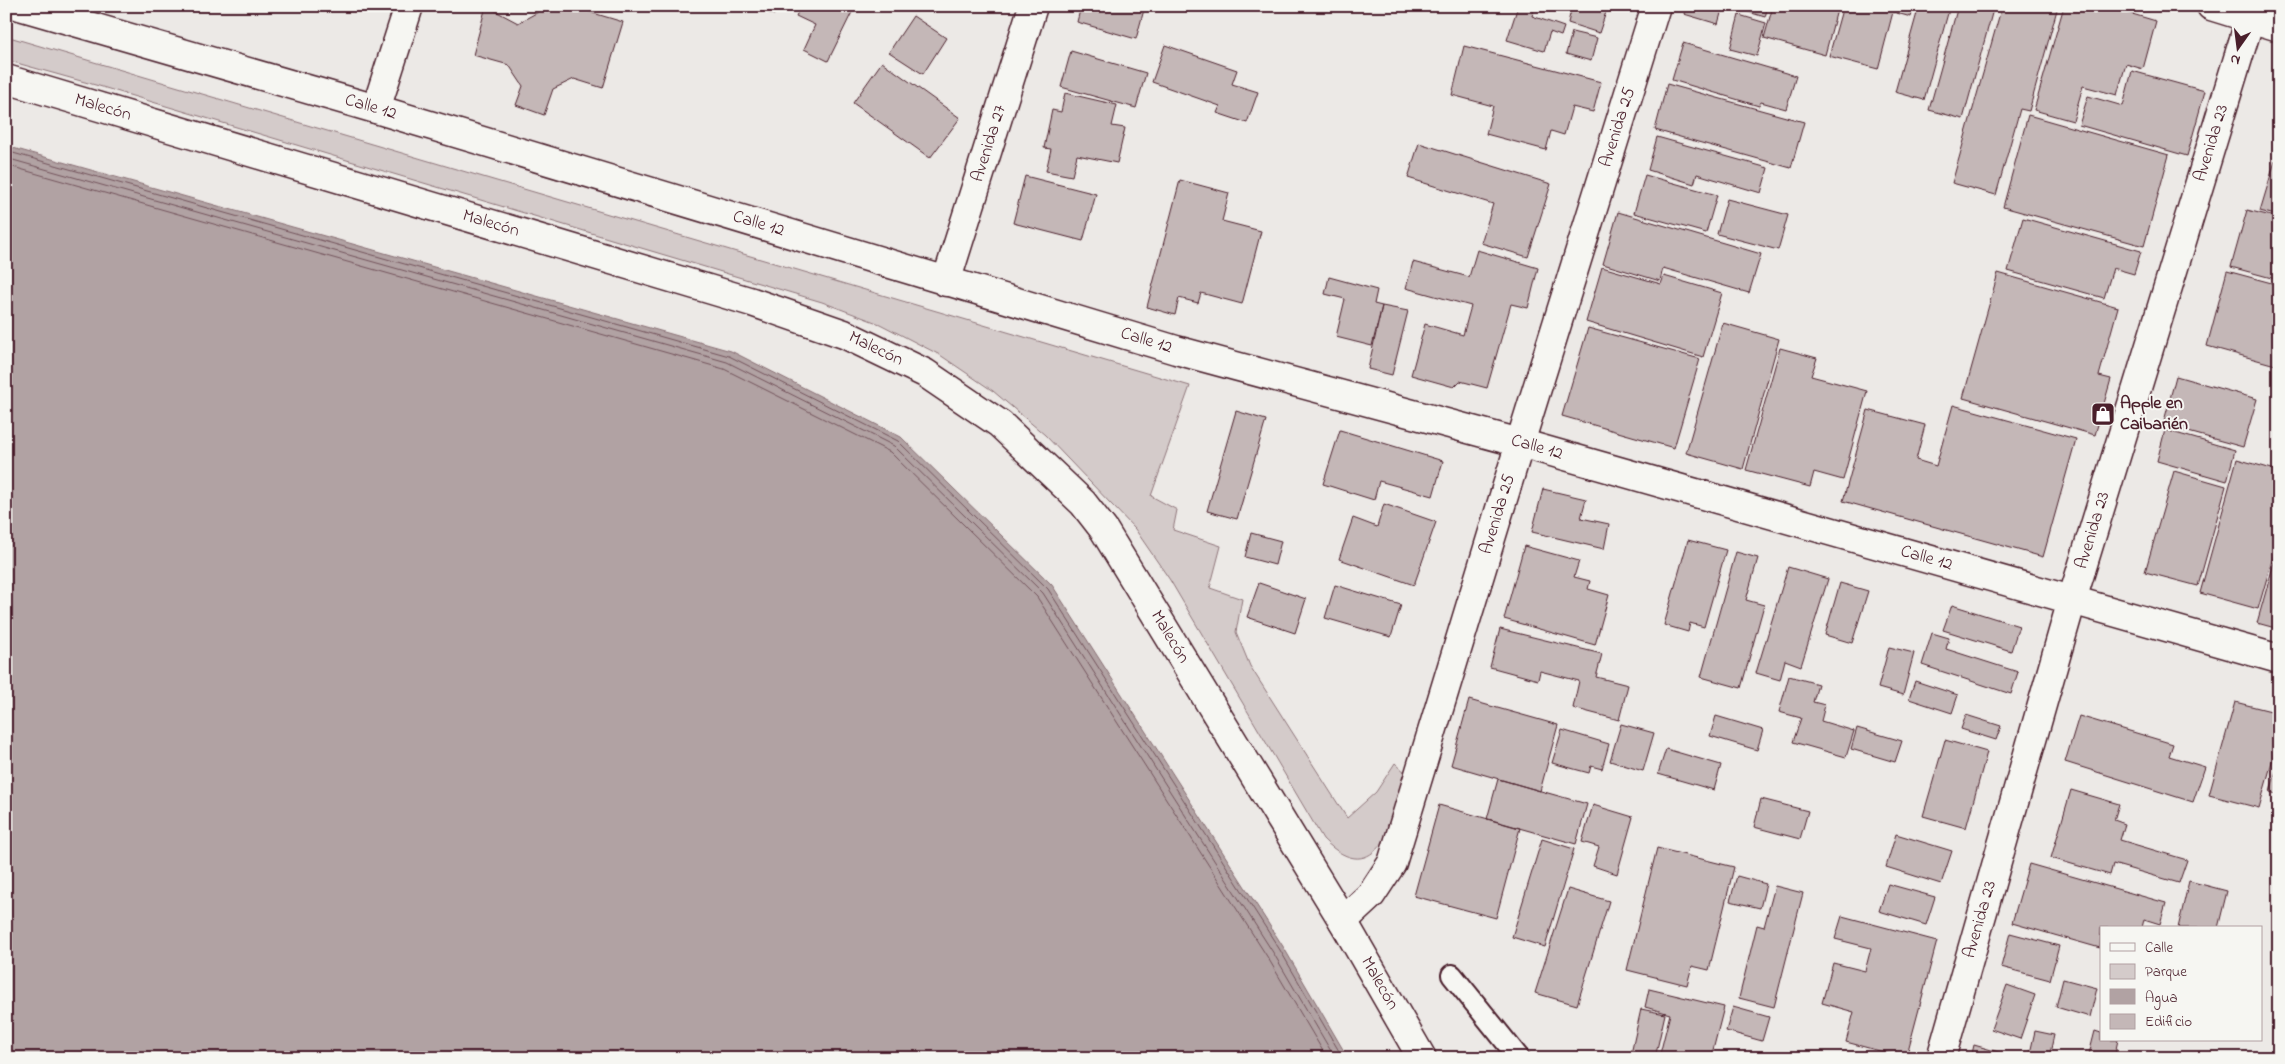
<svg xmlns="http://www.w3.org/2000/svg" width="2285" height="1064" viewBox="0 0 2285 1064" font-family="'Indie Flower',sans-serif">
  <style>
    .green { fill: #d4cbca; stroke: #8f757a }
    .water { fill: #b1a2a3; stroke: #886e73 }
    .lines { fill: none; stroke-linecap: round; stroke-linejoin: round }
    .shore { stroke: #73535b; stroke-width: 1 }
    .building { fill: #c4b7b7; stroke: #4a1f2b }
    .service-casing { stroke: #4a1f2b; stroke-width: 24 }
    .minor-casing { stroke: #4a1f2b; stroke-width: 31 }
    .tertiary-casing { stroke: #4a1f2b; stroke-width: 31 }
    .secondary-casing { stroke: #4a1f2b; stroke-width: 31 }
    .service { stroke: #f6f6f2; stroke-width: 20 }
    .minor { stroke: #f6f6f2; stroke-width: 28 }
    .tertiary { stroke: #f6f6f2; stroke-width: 28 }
    .secondary { stroke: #f6f6f2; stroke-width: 28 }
    .labels { text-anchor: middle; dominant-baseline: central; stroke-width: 4; stroke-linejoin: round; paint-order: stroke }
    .street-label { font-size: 18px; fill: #4a1f2b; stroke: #f6f6f2 }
    .poi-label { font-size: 18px; font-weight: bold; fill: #4a1f2b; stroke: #f6f6f2; text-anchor: start }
  </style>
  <rect width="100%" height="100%" fill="#ece9e6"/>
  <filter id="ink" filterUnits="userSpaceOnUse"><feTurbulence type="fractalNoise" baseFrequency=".02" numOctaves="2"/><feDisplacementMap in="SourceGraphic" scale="10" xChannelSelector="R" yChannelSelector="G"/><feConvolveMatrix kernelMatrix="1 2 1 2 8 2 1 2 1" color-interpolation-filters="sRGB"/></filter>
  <g filter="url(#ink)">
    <!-- green -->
    <path class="green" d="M6 36 1190 386 1151 496 1177 510 1173 530 1221 546 1210 588 1242 599 1236 632 1250 666 1347 818 1376 792 1395 763 1409 776C1395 817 1378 894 1323 839L1170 580 1135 529 1045 435 993 391 940 355 880 324 822 302 99 86 6 60Z"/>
    <!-- water -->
    <path class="water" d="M6 146 731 351 901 437 1052 585 1284 948 1348 1058H6Z"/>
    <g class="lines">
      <!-- shore -->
      <path class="shore" d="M6 151 729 356 898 441 1048 589 1280 950 1343 1058
        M6 158 727 362 894 446 1043 593 1274 954 1335 1058
        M6 165 724 369 890 452 1037 597 1268 958 1327 1058"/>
    </g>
    <!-- building -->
    <path class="building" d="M486 6 518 23 538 12 540 6H584L583 10 623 22 603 88 574 79 553 89 544 115 516 105 523 86 509 65 473 55Z
      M752 6H778L774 15Z
      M801 6H855L828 61 804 49 815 25 796 16Z
      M1081 6H1145L1136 39 1077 22Z
      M1518 6H1535L1532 16 1564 27 1561 36 1550 32 1544 51 1507 40Z
      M1572 6H1608L1599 33 1568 23Z
      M1686 6H1723L1718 24 1684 14Z
      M1728 6H1768L1765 17Z
      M1773 6H1838L1825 55 1764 38Z
      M1843 6H1914L1911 17 1893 12 1878 69 1829 56Z
      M1919 6H1950L1924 100 1895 92Z
      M1958 6H1994L1963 119 1929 110Z
      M2002 6H2058L2029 111 2020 109 1996 195 1952 183Z
      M2064 6H2105L2156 21 2143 69 2126 64 2117 95 2083 86 2073 121 2034 110Z
      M1739 15 1766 23 1757 56 1730 49Z
      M913 16 946 38 923 74 889 52Z
      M1572 32 1597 38 1591 61 1566 54Z
      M1683 43 1796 76 1786 109 1761 102 1759 106 1672 80Z
      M1165 45 1237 70 1232 84 1258 92 1247 123 1217 113 1220 106 1152 82Z
      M1464 46 1601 82 1593 112 1572 107 1564 135 1551 131 1546 150 1486 134 1493 106 1452 95Z
      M1071 51 1146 73 1136 108 1061 87Z
      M882 62 960 118 930 158 853 103Z
      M2132 71 2205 91 2187 156 2079 125 2088 96 2123 106Z
      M1667 84 1804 122 1791 168 1655 130Z
      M1065 93 1117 105 1112 126 1125 128 1117 163 1077 155 1072 176 1046 171 1051 149 1044 148 1052 110 1061 112Z
      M2028 115 2169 155 2144 246 2003 207Z
      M1657 137 1768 168 1761 193 1697 174 1694 184 1648 170Z
      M1419 143 1551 184 1528 257 1481 243 1493 204 1408 178Z
      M2275 161 2279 162V216L2260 211Z
      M1645 175 1717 195 1706 233 1634 213Z
      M1025 176 1096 194 1083 241 1013 223Z
      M1180 180 1229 193 1222 221 1261 231 1242 304 1201 293 1198 303 1179 298 1175 315 1147 307Z
      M1727 199 1788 215 1778 250 1717 234Z
      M2247 210 2279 218V280L2231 267Z
      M1618 212 1761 254 1749 293 1663 268 1660 281 1603 264Z
      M2023 218 2141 251 2134 274 2113 268 2104 298 2008 271Z
      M1477 250 1538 268 1528 308 1511 304 1487 388 1460 381 1454 387 1411 375 1425 324 1463 335 1471 306 1406 288 1413 262 1469 277Z
      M1602 267 1661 284 1664 276 1722 293 1703 357 1586 322Z
      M2227 271 2279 285V366L2207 346Z
      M1998 273 2118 307 2099 376 2111 379 2095 435 1963 398Z
      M1329 277 1377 290 1374 304 1382 306 1372 346 1336 337 1345 299 1325 294Z
      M1382 306 1408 311 1392 375 1368 369Z
      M1723 323 1779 339 1743 469 1686 453Z
      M1588 328 1700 359 1674 448 1562 416Z
      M1780 348 1817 358 1811 376 1867 391 1843 480 1814 472 1810 487 1746 470Z
      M2176 376 2257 399 2243 447 2163 425Z
      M1953 405 2076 439 2043 557 1843 501 1868 410 1925 425 1916 460 1936 466Z
      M1236 411 1266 420 1237 519 1207 511Z
      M1340 430 1443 461 1433 496 1379 481 1374 500 1323 484Z
      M2165 430 2235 450 2227 481 2157 461Z
      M2237 459 2279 471V536L2258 609 2200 593Z
      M2174 471 2226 486 2198 586 2145 572Z
      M1543 489 1586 499 1581 518 1609 524 1604 549 1532 532Z
      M1384 504 1436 522 1414 585 1339 559 1353 518 1377 527Z
      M1251 533 1281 541 1275 565 1245 557Z
      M1688 540 1726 550 1704 627 1690 623 1688 632 1664 625Z
      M1524 546 1579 561 1574 577 1590 581 1588 589 1609 595 1595 645 1504 619Z
      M1736 552 1758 558 1746 600 1764 605 1741 688 1701 677Z
      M2275 559 2279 560V629L2257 623Z
      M1788 567 1828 579 1801 666 1785 660 1780 680 1756 673Z
      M1259 583 1306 599 1295 633 1247 617Z
      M1840 583 1868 591 1852 643 1825 635Z
      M1335 585 1401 605 1391 637 1325 618Z
      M1952 605 2019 626 2011 651 1943 630Z
      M1500 629 1602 654 1596 677 1628 685 1619 720 1573 708 1579 681 1540 671 1538 680 1490 667Z
      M1932 633 1949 638 1946 649 2018 672 2011 694 1922 665Z
      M1889 647 1914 653 1903 695 1878 688Z
      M1789 676 1818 684 1813 702 1825 705 1821 721 1854 731 1846 757 1793 742 1801 718 1779 712Z
      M1915 681 1958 695 1952 713 1909 699Z
      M1469 700 1558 725 1540 791 1451 765Z
      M2235 702 2279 713V737L2259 808 2209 795Z
      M1966 715 2001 726 1996 740 1961 729Z
      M1716 716 1763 730 1757 750 1710 736Z
      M2079 716 2173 744 2169 756 2205 767 2193 802 2065 762Z
      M1621 724 1654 733 1643 771 1610 761Z
      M1857 728 1902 741 1895 762 1851 749Z
      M1562 730 1609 744 1602 769 1591 766 1589 773 1552 763Z
      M1945 740 1987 752 1966 828 1923 816Z
      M1666 749 1721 765 1714 790 1658 774Z
      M2279 760V795L2270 792Z
      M1498 779 1587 804 1576 844 1487 819Z
      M2071 790 2119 804 2114 820 2125 824 2120 840 2187 860 2179 883 2113 864 2110 875 2051 858Z
      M1761 799 1808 811 1800 839 1754 827Z
      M1439 805 1520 828 1496 918 1414 896Z
      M1593 805 1633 817 1617 874 1593 866 1599 847 1582 842Z
      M1896 834 1952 851 1941 884 1886 867Z
      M1542 839 1574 849 1545 947 1512 937Z
      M1657 848 1734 867 1709 970 1692 966 1687 985 1627 970Z
      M2029 864 2166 903 2160 924 2144 919 2142 928H2101L2100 948 2012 923Z
      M1737 876 1766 884 1760 908 1730 901Z
      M2189 881 2227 891 2218 928H2178Z
      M1888 884 1935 897 1926 925 1879 911Z
      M1775 886 1803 893 1774 1007 1739 998 1757 925 1764 927Z
      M1568 889 1609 901 1577 1005 1535 993Z
      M1842 916 1937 941 1906 1058 1846 1042 1854 1012 1822 1003 1833 963 1865 971 1871 948 1835 939Z
      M2010 933 2059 946 2050 980 2001 967Z
      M2063 979 2097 988 2090 1017 2056 1007Z
      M2007 985 2035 995 2020 1039 1991 1029Z
      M1649 989 1724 1007 1711 1058H1659L1670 1014 1645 1007Z
      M1733 1007 1769 1017 1762 1041 1726 1031Z
      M1641 1009 1665 1014 1655 1058 1631 1054Z
      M2035 1031 2054 1035 2049 1058H2029Z
      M2095 1031 2101 1033V1040H2118L2114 1058H2088Z
      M1974 1045 2002 1053 2001 1058H1971Z"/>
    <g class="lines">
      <!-- service casing -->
      <g class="service-casing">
        <path id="service" d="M1452 975 1519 1058"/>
      </g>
      <!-- minor casing -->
      <g class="minor-casing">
        <g id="minor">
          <path id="s1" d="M20 6 376 109 1176 350 1520 443 2279 659"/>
          <path d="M376 109 409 6"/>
          <path id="s2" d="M946 282 1033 6"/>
          <path id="s3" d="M1343 921 1371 895 1392 863 1520 443 1656 6"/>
          <path id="s4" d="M1941 1058 2072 600 2254 6"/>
        </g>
      </g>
      <!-- tertiary casing -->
      <g class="tertiary-casing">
        <path id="tertiary" d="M2211 6 2279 27"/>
      </g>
      <!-- secondary casing -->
      <g class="secondary-casing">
        <g id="secondary">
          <path id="s5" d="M6 79 752 302 844 334 925 373 1000 424 1083 503 1104 530 1343 921 1422 1058"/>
        </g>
      </g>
      <!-- service -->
      <use href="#service" class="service"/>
      <!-- minor -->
      <use href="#minor" class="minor"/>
      <!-- tertiary -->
      <use href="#tertiary" class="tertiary"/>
      <!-- secondary -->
      <use href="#secondary" class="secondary"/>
    </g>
  </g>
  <!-- icons -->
  <defs>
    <g id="shop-square" transform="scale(1.25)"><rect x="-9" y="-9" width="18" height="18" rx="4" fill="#4a1f2b" stroke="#f6f6f2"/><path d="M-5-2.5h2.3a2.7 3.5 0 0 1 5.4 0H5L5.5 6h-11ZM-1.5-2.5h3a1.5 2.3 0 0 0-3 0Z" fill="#fff"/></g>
  </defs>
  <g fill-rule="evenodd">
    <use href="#shop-square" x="2103" y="414"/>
  </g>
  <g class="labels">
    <!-- street labels -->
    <g class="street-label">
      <text stroke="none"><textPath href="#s5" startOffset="101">Malecón</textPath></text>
      <text stroke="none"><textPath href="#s1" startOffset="365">Calle 12</textPath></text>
      <text stroke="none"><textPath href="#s3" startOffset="846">Avenida 25</textPath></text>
      <text stroke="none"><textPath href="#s4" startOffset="954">Avenida 23</textPath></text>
      <text stroke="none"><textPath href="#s2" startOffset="145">Avenida 27</textPath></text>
      <text stroke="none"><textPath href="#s5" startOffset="506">Malecón</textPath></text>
      <text stroke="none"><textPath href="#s1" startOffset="770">Calle 12</textPath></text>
      <text stroke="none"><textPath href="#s1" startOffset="1175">Calle 12</textPath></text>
      <text stroke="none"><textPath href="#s5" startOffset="911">Malecón</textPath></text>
      <text stroke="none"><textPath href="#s1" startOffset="1580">Calle 12</textPath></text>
      <text stroke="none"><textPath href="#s3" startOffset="441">Avenida 25</textPath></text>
      <text stroke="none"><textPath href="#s4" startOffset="549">Avenida 23</textPath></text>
      <text stroke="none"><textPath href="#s1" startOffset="1985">Calle 12</textPath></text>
      <text stroke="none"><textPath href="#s5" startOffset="1331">Malecón</textPath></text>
      <text stroke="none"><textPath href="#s4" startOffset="144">Avenida 23</textPath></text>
      <text stroke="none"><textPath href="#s5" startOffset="1736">Malecón</textPath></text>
    </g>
    <!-- poi labels -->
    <g class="poi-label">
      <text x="2120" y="404">Apple en<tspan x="2120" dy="21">Caibarién</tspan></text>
    </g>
  </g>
  <!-- margin -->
  <rect width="2285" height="1064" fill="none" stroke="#f6f6f2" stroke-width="25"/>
  <rect x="12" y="12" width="2260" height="1039" fill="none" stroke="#4a1f2b" stroke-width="2" filter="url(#ink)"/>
  <!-- legend -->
  <rect x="2100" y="926" width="162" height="115" fill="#f6f6f2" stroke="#b1a0a2"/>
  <rect x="2110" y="943" width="25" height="8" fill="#f6f6f2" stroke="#b1a0a2"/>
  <text x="2145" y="952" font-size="15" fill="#4a1f2b">Calle</text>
  <rect x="2110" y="964" width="25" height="15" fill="#d4cbca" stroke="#b1a0a2"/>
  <text x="2145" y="976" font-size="15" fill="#4a1f2b">Parque</text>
  <rect x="2110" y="989" width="25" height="15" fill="#b1a2a3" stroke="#b1a0a2"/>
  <text x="2145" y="1002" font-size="15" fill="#4a1f2b">Agua</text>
  <rect x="2110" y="1014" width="25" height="15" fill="#c4b7b7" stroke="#b1a0a2"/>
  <text x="2145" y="1026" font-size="15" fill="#4a1f2b">Edificio</text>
  <!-- north arrow -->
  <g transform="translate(2238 48) rotate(194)" stroke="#f6f6f2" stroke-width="4" paint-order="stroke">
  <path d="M0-4L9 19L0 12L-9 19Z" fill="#4a1f2b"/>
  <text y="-8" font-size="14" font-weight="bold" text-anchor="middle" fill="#4a1f2b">N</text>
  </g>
</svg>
